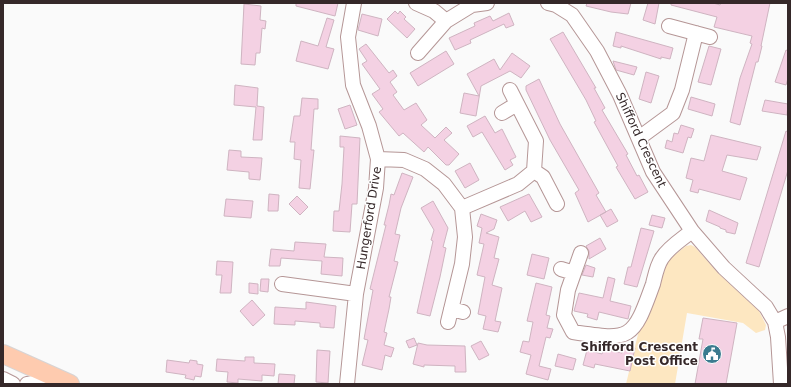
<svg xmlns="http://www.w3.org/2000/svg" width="791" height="387" viewBox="0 0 791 387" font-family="'DejaVu Sans',sans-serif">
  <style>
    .green { fill: #fde7c1 }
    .building { fill: #f4d1e3; stroke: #cfb4c1 }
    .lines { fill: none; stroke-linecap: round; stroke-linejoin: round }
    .minor-casing { stroke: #b59696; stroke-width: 16 }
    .major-casing { stroke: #d7d4d4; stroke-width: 20 }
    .minor { stroke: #fff; stroke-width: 14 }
    .major { stroke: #fecbaf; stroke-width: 18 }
    .labels { text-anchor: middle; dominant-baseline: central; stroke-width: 3; stroke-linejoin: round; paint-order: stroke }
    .street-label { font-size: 12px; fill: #352829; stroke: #fff }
    .poi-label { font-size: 12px; font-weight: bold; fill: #352829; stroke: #fff; text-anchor: end }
  </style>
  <rect width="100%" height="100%" fill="#fafafa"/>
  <!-- green -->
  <path class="green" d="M691 245 695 247 718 273 759 311 766 325 765 330 756 333 743 323 687 313 675 384H626L639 330 655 300 668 260 686 246Z"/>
  <!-- building -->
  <path class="building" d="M296 3H338L335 16 296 6Z
    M587 3H631L628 14 611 12 586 6Z
    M648 3H659L655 24 643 20Z
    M671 3H713L720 5 721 3H770L761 46H762L758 62H756L740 125 730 122 740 78 752 44 750 43 752 36 714 27 717 17 671 5Z
    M244 4 261 6 260 20 266 21 265 29 262 28 260 53H256L255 65 241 64Z
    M395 11 398 14 400 11 406 17 404 19 415 29 407 38 387 19Z
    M509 13 514 25 506 28 504 24 470 40 471 43 455 50 449 38 475 26 474 23 490 16 493 21Z
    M362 14 382 19 378 36 358 30Z
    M327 18 334 20 326 47 334 49 328 69 296 61 301 41 318 46Z
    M563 32 596 88H594L605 108 602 110 628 154 626 155 637 176 639 175 648 192 635 199 616 167 618 166 594 122 596 121 586 100 550 39Z
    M616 32 673 48 670 59 661 57V59L621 46V48L613 46Z
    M366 44 389 73 393 70 397 76 390 82 397 92 393 95 404 110 416 103 427 120 421 125 435 138 446 127 452 133 444 140 459 154 449 165H446L428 147 424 152 403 133 399 136 379 112 383 109 372 94 380 89 362 64 367 61 359 49Z
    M709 46 721 49 711 85 698 82Z
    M786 50 788 51V78L786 85 775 82Z
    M446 51 454 64 418 86 410 73Z
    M512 53 530 66 521 78 510 71 481 86 476 116 460 113 464 93 479 96 467 74 494 59 500 70Z
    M613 61 637 67 634 75 616 70Z
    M646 72 659 76 651 103 639 99Z
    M539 79 560 124 599 193 596 195 606 212 588 222 575 193 579 190 550 140 526 90V86Z
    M235 85 258 88 257 106 264 107 262 140H253L256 107 234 105Z
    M691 97 715 104 712 116 688 109Z
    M302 98 318 99V109H314L311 150H314L310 189 299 188 301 160 294 159 295 142H290L294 116H300Z
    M765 100 788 104 787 115 762 111Z
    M350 105 357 125 345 129 338 109Z
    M485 116 495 133 502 129 516 157 510 160 513 165 505 170 482 132 473 137 467 126Z
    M681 125 694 129 691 138 688 137 683 153 665 148 667 140 672 142 674 133 678 134Z
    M786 131 788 132V170L759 267 746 263Z
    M711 135 761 147 757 160 727 155 722 171 747 178 740 200 699 189 698 193 690 191 693 180 686 178 691 158 704 161Z
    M340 136 360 138 357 204H352L350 232 333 231 334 211H339L342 184 344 147H340Z
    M229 150 241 151V157L262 158 260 180 249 179V172L227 170Z
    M470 163 479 180 465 188 455 171Z
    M402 173 413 177 401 208 395 234 400 235 394 261 398 262 389 297H391L389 309 384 332 387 333 384 345 394 348 391 357 385 355 382 370 362 365 368 340 364 339 373 290 370 289 386 225H384L389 205 391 194 394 195Z
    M269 194 279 195 278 211H268Z
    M529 194 542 217 531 222 525 211 508 221 500 207Z
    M297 196 308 207 300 215 289 204Z
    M226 199 253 201 251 218 224 216Z
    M433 201 448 228 443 247 446 248 440 277 430 316 417 313 433 241 431 240 434 230 421 208Z
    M611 209 618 221 607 227 600 215Z
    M709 210 738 223 735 234 726 232V230L720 228V227L706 221Z
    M481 214 497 220 494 229 486 233 499 237 494 258 499 259 492 285 502 288 495 321 501 322 498 332 483 329 486 316 478 314 485 277 477 275 484 244 479 243 482 228 477 226Z
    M652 215 665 218 662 228 649 225Z
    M641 228 654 231 637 287 624 284 628 267H631Z
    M600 238 606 249 589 259V251L586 246Z
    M295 242 326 244 324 257 343 258 342 276 321 274 322 261 281 258 280 266H269L271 249 294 251Z
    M532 254 549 258 544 279 527 275Z
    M217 261 233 262 231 293H220L222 275H216Z
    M586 265 595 268 593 277 582 275Z
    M608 277 615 279 610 301 631 306 628 319 599 312 597 320 587 317 588 314 574 311 579 293 603 298Z
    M261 279H269L268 292 260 291Z
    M249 283 258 284V294L249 293Z
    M536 283 552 287 546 315 550 316 547 328 553 329 550 338 546 337 539 366 551 369 548 380 526 374 531 355 520 352 523 341 529 342 533 322 527 321Z
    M252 300 265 315 253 326 240 311Z
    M306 302 336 306 334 328 320 327V323L295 321V325L274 324 275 307 306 309Z
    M703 318 737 323 726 384H695L703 339H699Z
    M414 338 417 345 409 348 406 341Z
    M481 341 489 355 479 360 471 346Z
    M418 343 427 345 465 346 466 372H455V366L424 365V367L413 364Z
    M624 345 635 348 630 371 595 364 594 368 583 365 587 350 602 354 604 349 622 353Z
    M317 350 330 351 328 383 316 382Z
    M558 354 576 359 573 370 555 366Z
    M245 357H254V363L275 364 274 376 262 375V381L238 379V383L227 382 228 372 216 371 217 359 245 361Z
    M167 360 189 363 190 360 197 361V364L203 365 201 377 195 376 194 380 185 378 186 375 166 372Z
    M279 374 295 375 294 384H278Z"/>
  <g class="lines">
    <!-- minor casing -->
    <g class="minor-casing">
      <path id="minor" d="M416 3 434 11 446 21
        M548 3 556 5 572 15 597 51 620 95 653 172 692 231 724 268 766 307 775 322 778 337 781 384
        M669 26 710 37
        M418 53 446 21 472 5 487 3
        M510 90 536 141 534 171 543 177 557 204
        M502 113 517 104
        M639 138 673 113 682 90 696 33
        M378 159 404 160 425 169 444 184 462 208 465 237 462 264 448 322
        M462 208 518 184 534 171
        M581 253 568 290 564 315 573 332C631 341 633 340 653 284 655 276 657 265 662 258 669 247 682 239 692 231
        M561 269 574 273
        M282 284 356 294
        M451 309 463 312
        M775 322 788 316
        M3 379 13 384
        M27 384 60 380
        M347 384 356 294 376 188 378 159 369 126 353 85 348 37 354 3"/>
    </g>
    <!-- major casing -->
    <g class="major-casing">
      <path id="major" d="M3 354 70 384"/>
    </g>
    <!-- minor -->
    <use href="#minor" class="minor"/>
    <!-- major -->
    <use href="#major" class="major"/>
  </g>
  <!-- icons -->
  <defs>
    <g id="civic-disc" transform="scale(1)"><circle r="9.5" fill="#3b7b8f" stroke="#fff"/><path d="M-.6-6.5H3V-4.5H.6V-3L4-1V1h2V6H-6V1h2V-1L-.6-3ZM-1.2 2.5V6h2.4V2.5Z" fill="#fff"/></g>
  </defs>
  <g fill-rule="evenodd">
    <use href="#civic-disc" x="712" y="354"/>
  </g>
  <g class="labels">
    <!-- street labels -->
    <g class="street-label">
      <text transform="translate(641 140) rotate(65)">Shifford Crescent</text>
      <text transform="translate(369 218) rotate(-81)">Hungerford Drive</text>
    </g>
    <!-- poi labels -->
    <g class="poi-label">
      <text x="698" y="347">Shifford Crescent<tspan x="698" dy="14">Post Office</tspan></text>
    </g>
  </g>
  <!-- border -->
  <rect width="791" height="387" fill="none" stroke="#352829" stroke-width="8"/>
</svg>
